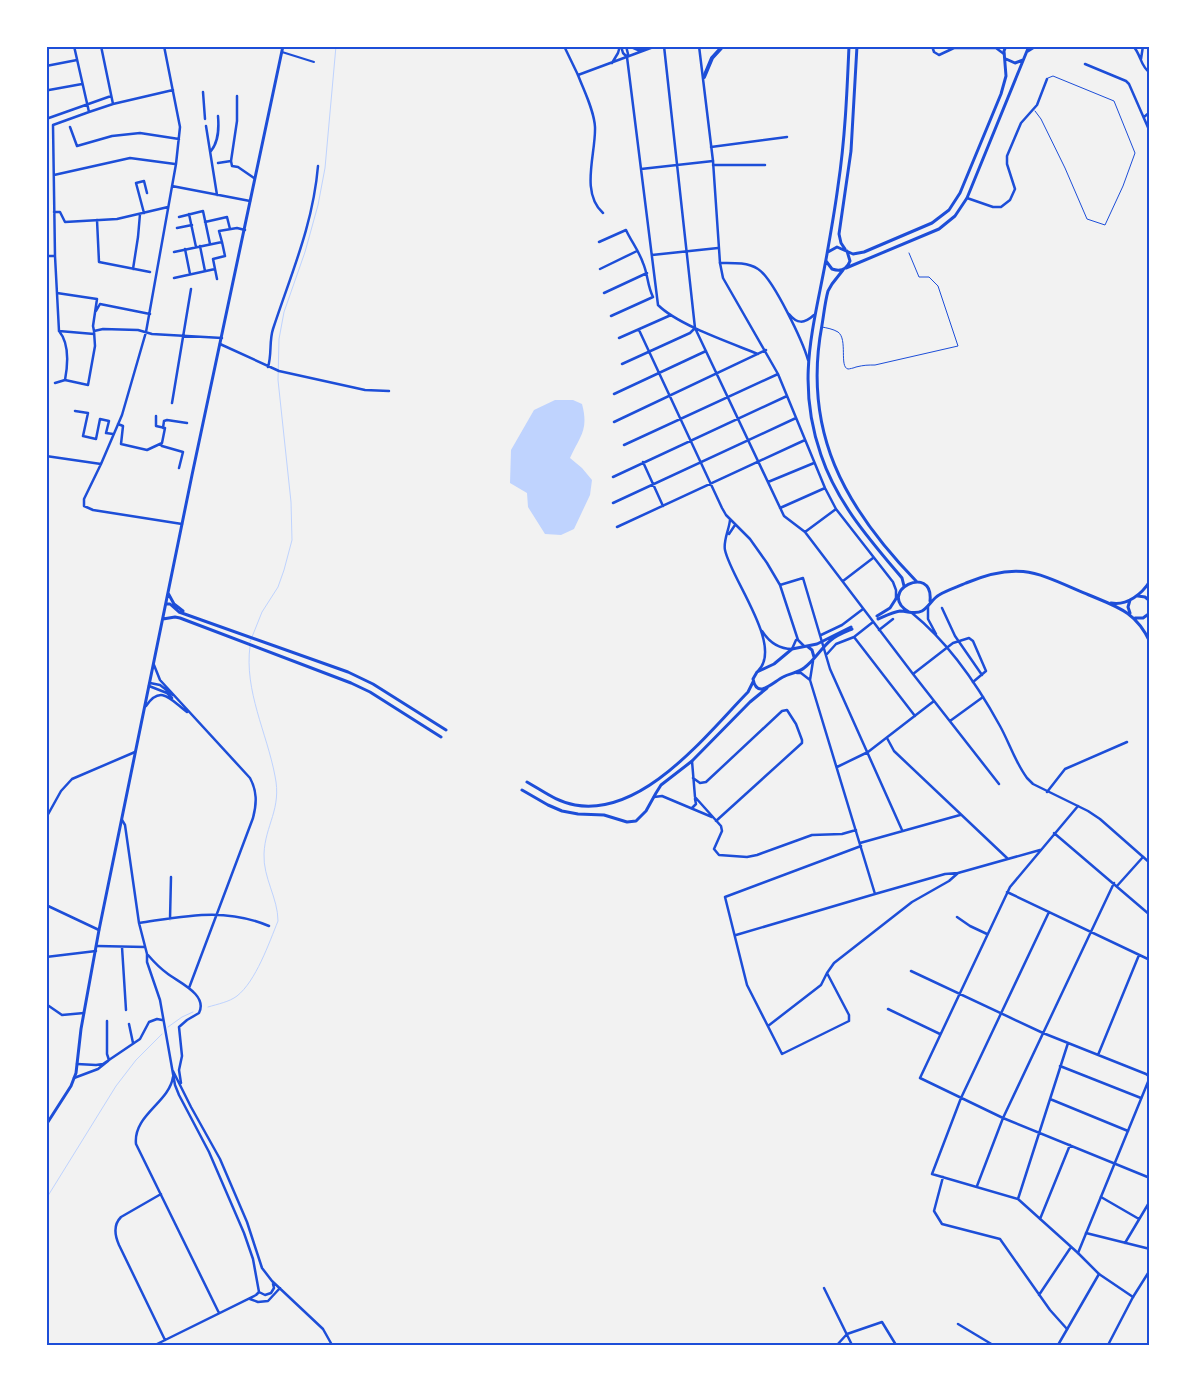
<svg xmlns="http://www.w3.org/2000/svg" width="1196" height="1391" viewBox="0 0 1196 1391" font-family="Quicksand,sans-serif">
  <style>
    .water { fill: #bfd3fe }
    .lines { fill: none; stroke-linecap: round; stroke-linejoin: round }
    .stream { stroke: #bfd3fe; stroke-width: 1 }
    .service { stroke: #1d4ed8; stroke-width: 1 }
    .pedestrian { stroke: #1d4ed8; stroke-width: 2 }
    .minor { stroke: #1d4ed8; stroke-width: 2.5 }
    .tertiary { stroke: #1d4ed8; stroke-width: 2.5 }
    .secondary { stroke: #1d4ed8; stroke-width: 3 }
    .primary { stroke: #1d4ed8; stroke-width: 4 }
    .neatline { fill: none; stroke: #1d4ed8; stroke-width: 2 }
  </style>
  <rect width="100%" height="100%" fill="#f2f2f2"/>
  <!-- water -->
  <path class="water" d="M555 400H573L582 404C589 430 580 436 570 458L582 468 592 480 590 495 574 529 561 535 545 534 528 507 527 493 510 483 511 450 534 410Z"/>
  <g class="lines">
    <!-- stream -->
    <path class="stream" d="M250 642 262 612 278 587 284 570 292 540 291 502 278 380 279 339 284 312 305 252 318 205 325 168 336 46
      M208 1007C218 1004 229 1002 237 996 256 981 269 943 278 921 278 898 263 878 264 854 265 825 282 809 275 776 267 733 244 691 250 646
      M168 1027 182 1017 193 1012
      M46 1199 116 1086 136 1060 162 1034"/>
    <!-- service -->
    <path class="service" d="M1035 111 1041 119 1065 168 1087 219 1105 225 1123 186 1135 153 1114 101 1053 76 1048 78
      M822 327C827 328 833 329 838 332 848 339 839 367 848 369 849 369 854 368 856 367 864 365 868 365 875 365L958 346 938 286 929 277H919L909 253"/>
    <!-- pedestrian -->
    <path class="pedestrian" d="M282 52 314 62"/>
    <!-- minor -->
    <path class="minor" d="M101 46 113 104
      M664 46 695 328 784 516 805 532 913 674 999 784
      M932 46 934 52 939 55 954 48H996L1004 54
      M1133 46C1141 54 1140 66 1150 73
      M627 57 658 305C678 325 731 343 758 354
      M1141 59 1143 46
      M1085 64 1126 81 1129 84 1150 132
      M46 66 77 60
      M578 75C584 91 594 110 595 127 596 154 580 192 603 213
      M49 90 82 84
      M203 92 205 119
      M237 96V121L231 161 232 166 238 167 254 178
      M89 112 113 104 173 90
      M1144 117 1150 112
      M46 119 111 96
      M206 126 217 195
      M70 127 77 146 112 136 140 133 179 139
      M711 147 787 137
      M211 151C219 141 219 128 218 116
      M218 163 231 161
      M713 165H765
      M641 169 713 161
      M54 175 130 158 175 164
      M172 186 250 201
      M967 198 993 207H1001L1010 200 1015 189 1007 164V156L1021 123 1037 105 1047 79
      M54 212H60L65 222 117 219 168 207
      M144 213 136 183 144 181 147 193
      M189 214 196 247
      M179 217 203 211 210 244
      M97 220 99 262 150 272
      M205 222 227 217 230 229
      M177 228 192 225
      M599 242 626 230C631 241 639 251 643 263 648 274 647 285 653 297
      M200 246 205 271
      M185 249 190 274
      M174 252 222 242 219 231 237 228 245 230
      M652 255 718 248
      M46 256H55
      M720 263 723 278 778 374 825 488 836 509 893 582 896 590V599
      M133 269 138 237 140 214
      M600 269 637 251
      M174 278 215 269
      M217 279 213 259 225 256 222 242
      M57 293 97 299 93 326 94 331 103 329 138 330 152 334 222 338
      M604 293 647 273
      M96 311 100 304 150 314
      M611 316 653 297
      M639 330 722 508 726 515 750 539 767 563 780 585 798 640 804 646
      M59 331 55 256 53 125 89 112 74 46
      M59 331C70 344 68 364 65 380
      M59 331 94 334
      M619 338 671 315
      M220 344 279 371 365 390 389 391
      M622 364 690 333 695 328
      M268 367C272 354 269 341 273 329 291 274 313 225 318 166
      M55 383 65 380 88 385 95 346 94 331
      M614 394 706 351
      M172 403 191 289
      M75 411 88 413 83 436 96 439 100 419 109 421 106 433 113 434
      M614 422 766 350
      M118 424 123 426 121 444 147 450 162 443 165 428 156 426V416
      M163 428 164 421 167 420 187 423
      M160 444 162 446 183 452 179 468
      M624 445 778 374
      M46 456 101 464 122 415 146 332 176 164 180 127 164 46
      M643 462 663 506
      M101 464 84 499V506L93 510 182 524
      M613 477 787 396
      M768 482 814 463
      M613 503 796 418
      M780 508 825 488
      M730 520C729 530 723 541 725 550 731 579 784 646 758 671
      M617 527 805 440
      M805 532 836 509
      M729 534 735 525
      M843 581 873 558
      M780 585 803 578 830 669 902 830
      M942 608 955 636 982 675
      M879 630 893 619
      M762 631C769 642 778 649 792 649L796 640
      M821 635 842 625 863 609
      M854 637 915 716
      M827 654 836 644 854 637 873 622
      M813 661 810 680 875 894
      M154 665 160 680 250 778C257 791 257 803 253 818L189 988
      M797 673H801L810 680
      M913 674 953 643 969 638 973 641 986 671 973 682
      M150 683 160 685 173 695
      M149 686 167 693 172 698
      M146 706C161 684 171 700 187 712
      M950 721 983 697
      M887 738 894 751 1007 858
      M692 761 695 797 721 826 722 831 714 849 719 855 747 857 757 855 812 835 842 834 856 830
      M837 767 868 752 934 701
      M693 778 700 783 706 782 782 711 787 710 796 724 802 740V743L716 821
      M1047 792 1065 769 1127 742
      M654 797 662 796 712 817
      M1078 806 1010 887 920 1078 1003 1118 1150 1178
      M692 808 696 804 695 799
      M46 818 61 791 72 779 135 752
      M122 820 125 825 139 923 147 954V962L160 1000 175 1085 179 1095 209 1152 244 1233 253 1259 259 1292
      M1054 833 1150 915
      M860 843 960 815
      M861 846 725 897 747 985 782 1054 849 1021V1015L827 973 834 963 912 902 949 881 958 873 1040 850
      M1117 886 1143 857
      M1007 892 1150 960
      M46 905 99 930
      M1049 912 961 1098 932 1174 1018 1199 1078 1253
      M957 917 970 926 987 934
      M170 919 171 877
      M139 923C187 916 224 907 269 926
      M736 935 875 894 945 874 958 873
      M97 946 145 947
      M122 947 126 1010
      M148 955C154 962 161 969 168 974 180 983 208 995 199 1013L187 1020 179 1027 182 1056 179 1070 181 1083
      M46 957 96 951
      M911 971 1043 1033 1146 1074 1150 1077
      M46 1004 62 1015 84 1013
      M888 1009 940 1034
      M107 1021V1054L109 1060
      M129 1024 133 1043
      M768 1026 821 985 827 973
      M1098 1055 1139 955
      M77 1064 96 1065 103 1064 140 1039 149 1022 157 1019 162 1020
      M1060 1066 1141 1098
      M173 1071 191 1107 220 1159 247 1222 262 1268 272 1281 323 1329 332 1345
      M173 1077C169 1103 133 1115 136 1144L219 1313
      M74 1078 98 1069 108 1061
      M1050 1099 1128 1131
      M943 1177 934 1211 942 1224 1000 1239 1050 1310 1067 1329
      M977 1186 1003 1118 1114 883
      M161 1194 121 1217C113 1225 115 1236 119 1245L165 1340
      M1101 1197 1139 1219
      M1018 1199 1068 1043
      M1040 1219 1070 1145
      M1086 1233 1150 1249
      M1125 1243 1150 1201
      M1099 1274 1133 1297
      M824 1288 852 1345
      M259 1292 265 1295 271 1293 274 1288 273 1284
      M1039 1295 1071 1247
      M250 1299 258 1302 268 1301 280 1288
      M958 1324 993 1345
      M155 1345 256 1295 259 1292
      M837 1345 847 1334 882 1322 896 1345"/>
    <!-- tertiary -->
    <path class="tertiary" d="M564 46 578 75 656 46
      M621 46 623 53 627 57
      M626 46 628 54 627 57
      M629 46 638 50H644
      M699 46 713 161 720 263C732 263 747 262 758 269 773 278 803 342 808 360
      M612 63 618 53 620 46
      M789 314C797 324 804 324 814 315
      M928 607V619L936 634
      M912 613C949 643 977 684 1000 726 1009 742 1015 762 1027 778L1033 784 1088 811 1100 819 1150 863
      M1058 1345 1099 1274 1078 1253 1150 1077
      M1108 1345 1133 1297 1150 1270"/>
    <!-- secondary -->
    <path class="secondary" d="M849 46C847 93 845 140 838 186 835 209 831 231 827 254 814 327 795 380 821 455 837 503 870 540 902 578L904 586
      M1028 51 1036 46
      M1006 59 1015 63 1023 60
      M845 249 841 243 839 234 851 151 857 46
      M828 252 837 247 853 254 864 252 932 223 949 210 960 193 1001 94 1006 76 1004 51 1006 46
      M826 261 832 269C841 272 847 269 850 261L847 251
      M846 268 939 229 955 216 967 198 1029 46
      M843 270 832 284 828 291C825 302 824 313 822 325 802 431 844 507 917 582
      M168 593 174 604 183 611
      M1138 596 1145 597 1150 601
      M1111 603C1127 606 1142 594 1150 581
      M166 604H170L179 612 348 672 373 684 446 730
      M909 612C875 592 934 562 930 601
      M1130 613 1128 607 1130 600
      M877 616 890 608 899 594
      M1135 618H1143L1150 613
      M163 619 175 617 180 618 351 683 370 692 441 737
      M878 619C885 616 893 612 900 611 908 611 915 615 922 611 929 607 932 599 939 595 947 590 957 587 966 583 1021 560 1039 574 1089 595 1118 607 1136 612 1150 642
      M851 627 817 644 792 649 774 664 757 672 753 679C757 700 773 682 783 677 790 673 798 673 804 668 815 660 821 648 831 640 837 635 845 632 852 629
      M807 646 812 650 814 657
      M527 782C543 791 557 802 575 805 643 817 706 735 748 692L753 682
      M522 790 548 805 562 811 578 814 604 815 627 822 636 821 646 811 656 793 661 785 692 761 750 702 767 688
      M46 1125 71 1086 76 1073 81 1029 99 930 192 475 283 46"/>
    <!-- primary -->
    <path class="primary" d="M704 77 712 58 723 46"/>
  </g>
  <!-- border -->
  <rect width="1196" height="1391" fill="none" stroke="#ffffff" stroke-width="95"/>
  <rect x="48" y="48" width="1100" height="1296" class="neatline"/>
</svg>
